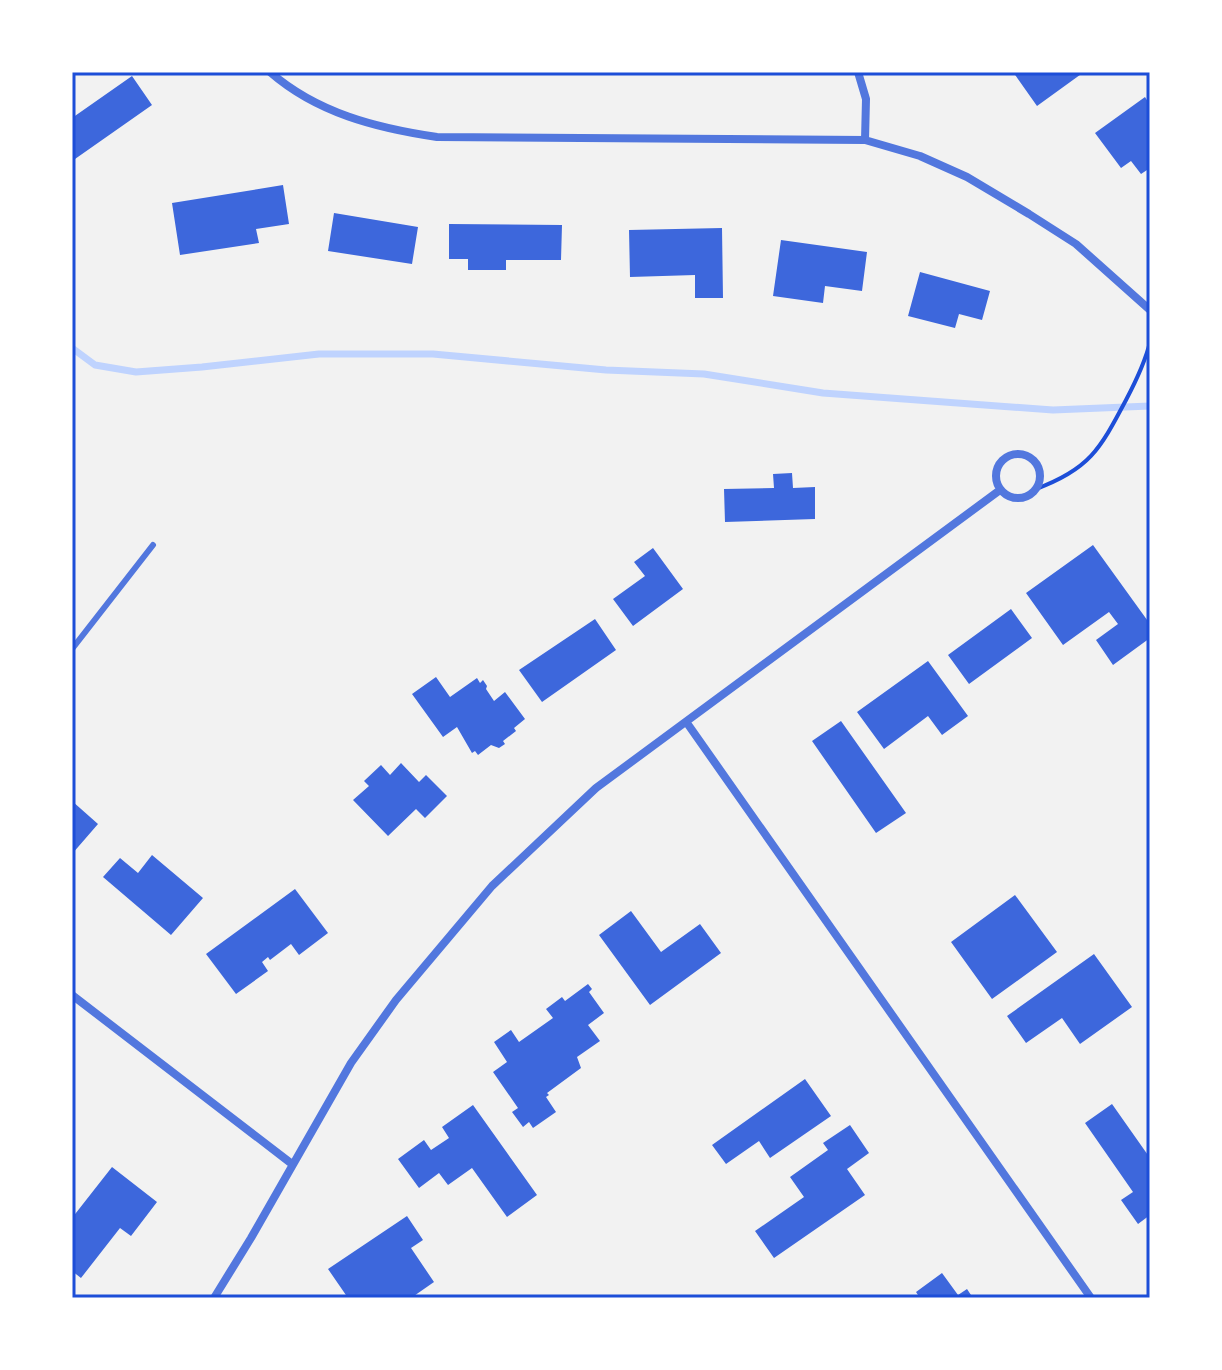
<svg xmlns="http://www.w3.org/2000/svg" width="1222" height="1370" viewBox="0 0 1222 1370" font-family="Raleway,sans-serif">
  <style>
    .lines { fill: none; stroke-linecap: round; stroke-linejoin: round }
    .stream { stroke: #bfd3fe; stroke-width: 7 }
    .building { fill: #3d67dc }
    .path { stroke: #1d4ed8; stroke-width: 4 }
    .service { stroke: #5277de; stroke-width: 6 }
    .minor { stroke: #5277de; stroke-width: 8 }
    .neatline { fill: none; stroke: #1d4ed8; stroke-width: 3 }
  </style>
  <rect width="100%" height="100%" fill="#f2f2f2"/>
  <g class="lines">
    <!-- stream -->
    <path class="stream" d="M72 348 95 365 136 372 202 367 319 354H433L606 370 704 374 823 393 1053 410 1150 406"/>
  </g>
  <!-- building -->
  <path class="building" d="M1013 72H1084L1037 106Z
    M132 76 152 105 75 159 72 155V118Z
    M1145 97 1150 105V168L1141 174 1131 161 1121 168 1095 133Z
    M283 185 289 224 256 229 259 243 180 255 172 203Z
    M334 213 418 227 412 264 328 251Z
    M449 224 562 225 561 260H506V270H468V259H449Z
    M722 228 723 298H695V275L630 277 629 230Z
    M781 240 867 252 862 291 825 286 823 303 773 296Z
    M920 272 990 291 982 320 959 314 955 328 908 316Z
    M792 473 793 488 815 487V519L725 522 724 489 774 488 773 474Z
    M1093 545 1150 624V638L1113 665 1096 640 1118 624 1109 612 1063 645 1026 593Z
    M653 548 683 589 633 626 613 599 645 576 634 562Z
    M1011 609 1032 638 969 684 948 655Z
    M595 619 616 650 542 702 519 670Z
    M928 661 968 716 942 735 928 716 884 749 857 712Z
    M436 677 450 697 477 678 480 683 483 680 487 686 486 689 494 701 505 692 525 719 514 728 516 731 503 741 505 744 499 748 491 745 478 755 475 751 472 753 457 727 443 737 412 694Z
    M841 721 906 813 876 833 812 741Z
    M401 763 419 782 426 775 447 796 425 818 416 809 388 836 353 800 369 786 364 781 381 765 390 775Z
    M72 801 98 824 72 854Z
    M152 855 203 898 171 935 103 877 120 858 138 873Z
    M295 889 328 933 299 955 291 944 270 960 268 957 262 962 268 971 236 994 206 954Z
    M1015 895 1057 952 992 999 951 942Z
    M631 911 661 952 700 924 721 953 650 1005 599 935Z
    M1094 954 1132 1007 1080 1044 1062 1018 1026 1043 1007 1016Z
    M588 984 592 989 589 992 604 1013 588 1025 600 1041 577 1057 581 1068 547 1093 549 1095 546 1097 556 1112 533 1128 529 1122 523 1127 512 1112 518 1108 493 1072 507 1062 494 1042 511 1030 519 1042 553 1018 546 1009 562 997 565 1001Z
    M805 1079 831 1116 770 1158 759 1141 726 1164 712 1145Z
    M1112 1104 1150 1158V1215L1138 1224 1121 1200 1133 1192 1085 1123Z
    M473 1105 537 1195 507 1217 472 1168 448 1185 439 1173 419 1188 398 1159 424 1140 431 1150 449 1138 442 1127Z
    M850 1125 869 1153 847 1169 865 1195 774 1258 755 1231 804 1197 790 1177 828 1150 823 1143Z
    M112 1167 157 1202 131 1236 120 1228 81 1278 72 1271V1218Z
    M407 1216 423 1240 411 1248 434 1282 411 1298H348L328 1269Z
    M942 1273 958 1295 967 1289 973 1298H920L916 1292Z"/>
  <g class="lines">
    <!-- path -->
    <path class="path" d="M1036 489C1090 469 1100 449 1126 400 1136 381 1145 363 1150 342"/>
    <!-- service -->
    <path class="service" d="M72 649 153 545"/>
    <!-- minor -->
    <path class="minor" d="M270 72C317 113 376 128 437 137L865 140 920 156 967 177 1029 214 1076 244 1150 310
      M858 72 866 99 865 140
      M996 476a22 22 0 1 1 44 0a22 22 0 1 1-44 0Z
      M687 723 1091 1298
      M72 995 292 1164
      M214 1298 251 1238 351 1063 396 1000 492 886 596 788 1000 490"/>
  </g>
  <!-- border -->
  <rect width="1222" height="1370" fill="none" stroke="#ffffff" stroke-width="148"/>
  <rect x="74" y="74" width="1074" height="1222" class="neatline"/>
</svg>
